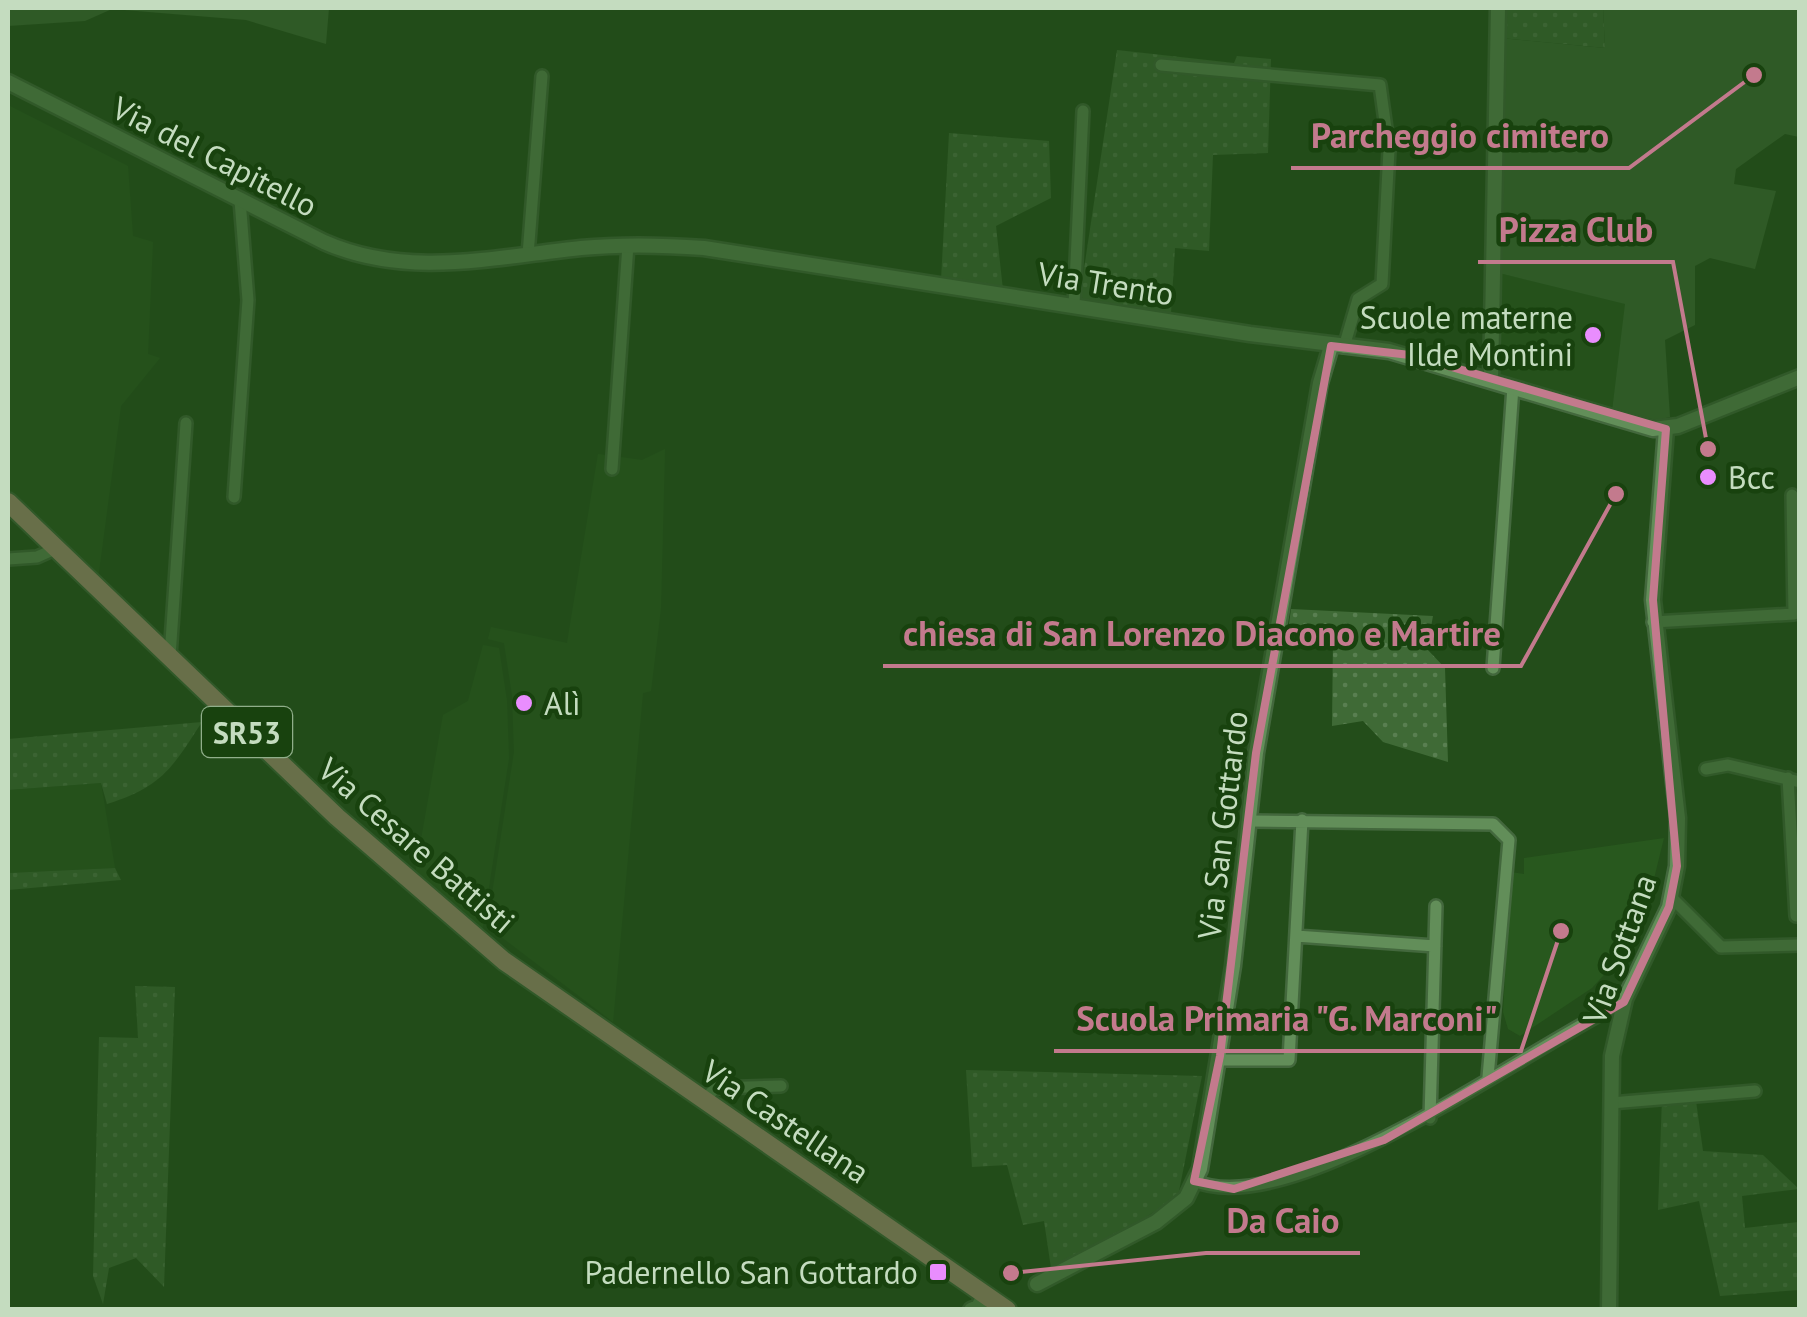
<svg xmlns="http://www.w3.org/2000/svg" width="1807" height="1317" viewBox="0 0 1807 1317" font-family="'PT Sans',sans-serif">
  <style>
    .built { fill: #28581e }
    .grass { fill: url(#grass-dots) }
    .garden { fill: #3f6a36 }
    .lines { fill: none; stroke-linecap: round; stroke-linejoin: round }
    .minor-casing { stroke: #43683d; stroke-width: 16 }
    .tertiary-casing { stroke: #43683d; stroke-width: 19 }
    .primary-casing { stroke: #43683d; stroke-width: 22 }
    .minor { stroke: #628e59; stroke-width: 11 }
    .tertiary { stroke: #628e59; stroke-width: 14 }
    .primary { stroke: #bd9983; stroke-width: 18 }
    .marked { fill: none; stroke: #c37a8d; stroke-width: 8; stroke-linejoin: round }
    .poi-dot { fill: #e98dfe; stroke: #18420e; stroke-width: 4 }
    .labels { text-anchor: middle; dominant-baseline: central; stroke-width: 9; stroke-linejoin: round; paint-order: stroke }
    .shield { fill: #18420e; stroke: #90ae8a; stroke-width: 2.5 }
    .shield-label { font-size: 30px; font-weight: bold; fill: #c4dcbf }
    .street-label { font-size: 32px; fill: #c4dcbf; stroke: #18420e }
    .poi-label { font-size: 32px; fill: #c4dcbf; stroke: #18420e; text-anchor: end }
    .leader { fill: none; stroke: #c37a8d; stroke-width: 4 }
    .callout-dot { fill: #c37a8d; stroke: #18420e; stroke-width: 4 }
    .callout-label { font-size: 35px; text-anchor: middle; font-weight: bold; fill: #c37a8d; stroke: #18420e; stroke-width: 9; stroke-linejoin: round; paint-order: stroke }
  </style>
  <defs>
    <pattern id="grass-dots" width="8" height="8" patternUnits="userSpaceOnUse" patternTransform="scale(2.5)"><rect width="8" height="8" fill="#3f6a36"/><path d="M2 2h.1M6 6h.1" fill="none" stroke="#597f51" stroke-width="1.8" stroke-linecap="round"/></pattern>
  </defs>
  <rect width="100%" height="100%" fill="#234d1a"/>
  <!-- built -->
  <path class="built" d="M8 105 128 166 133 236 153 242 148 354 160 358 121 406 97 587 8 501Z
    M1499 273 1626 304 1612 411 1499 378Z
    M665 449 661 608 651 691 643 693 613 1022 487 926 514 752 512 695 504 643 488 639 491 627 567 643 598 454 642 460Z
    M483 645 499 648 507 701 509 758 482 932 558 991 413 885 443 715 468 701Z
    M101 783 115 868 8 873V790Z
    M1664 838 1652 887 1622 955 1592 988 1520 1036 1508 1029 1503 1012 1511 872 1524 874V858Z"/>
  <!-- grass -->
  <path class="grass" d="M1502 8H1603L1605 48 1501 38Z
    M1117 50 1234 63 1237 56 1271 59 1268 153 1213 155 1209 251 1175 248 1171 313 1079 302Z
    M949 133 1049 141 1051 198 996 226 1003 290 941 280Z
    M1291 609 1433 616 1427 649 1445 668 1448 762 1383 742 1363 721 1332 726 1333 637 1288 631Z
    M202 722C172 768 162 787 107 804L101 783 8 790V739Z
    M115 868 121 880 8 890V873Z
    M135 986 175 987 164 1287 136 1258 109 1268 103 1304 93 1276 99 1037 138 1038Z
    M966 1070 1202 1076 1178 1196 1105 1244 1051 1268 1044 1221 1023 1225 1007 1165 972 1167Z
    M1662 1098 1696 1101 1703 1151 1763 1155 1799 1189 1742 1196 1745 1228 1799 1222V1290L1720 1296 1699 1201 1658 1210Z"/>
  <!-- garden -->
  <path class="garden" d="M8 8H329L326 44 246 20 112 9 85 21 8 26Z
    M1603 8H1799V137L1785 134 1736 169 1734 184 1776 191 1755 269 1710 258 1695 266V325L1665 340 1670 417 1657 420 1612 411 1625 304 1499 273 1501 38 1605 48Z"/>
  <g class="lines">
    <!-- minor casing -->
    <g class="minor-casing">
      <path id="minor" d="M1161 65 1380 85 1389 150 1382 284 1358 299 1344 347
        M528 255 542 76
        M1074 305 1083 111
        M612 469 628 245
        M234 497 248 300 240 200
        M8 559 37 557 57 548
        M1653 622 1794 614 1792 495
        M170 656 186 423
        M1493 668 1513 387
        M1706 769 1728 765 1800 782
        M1788 778 1796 916
        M1250 821 1493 824 1509 840 1488 1077
        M1672 898 1721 947 1800 945
        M1296 936 1435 946
        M1219 1060H1289L1302 820
        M703 1102 715 1088 781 1086
        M1611 1103 1755 1091
        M1430 1118 1436 906
        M1194 1181C1293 1223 1529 1047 1624 1002"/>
    </g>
    <!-- tertiary casing -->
    <g class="tertiary-casing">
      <path id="tertiary" d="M8 82 324 242C407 279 495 257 581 248 623 244 663 245 704 248L1250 334 1389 351 1653 429 1678 426 1800 377
        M1491 380 1498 8
        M1037 1284 1156 1222 1186 1198 1200 1169 1233 966 1256 753 1320 383 1331 346
        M971 1310 978 1307 985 1294
        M1609 1310 1612 1056 1625 999 1669 907 1677 866 1678 818 1653 600 1666 429"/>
    </g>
    <!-- primary casing -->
    <g class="primary-casing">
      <path id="primary" d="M8 502 337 817 504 961 1007 1310"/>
    </g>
    <!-- minor -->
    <use href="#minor" class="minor"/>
    <!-- tertiary -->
    <use href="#tertiary" class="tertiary"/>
    <!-- primary -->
    <use href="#primary" class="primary"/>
  </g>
  <!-- marked area -->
  <path d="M0 0H1807V1317H0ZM1331 346 1410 355 1666 429 1653 600 1677 866 1669 907 1624 1002 1384 1140 1234 1189 1194 1181 1220 1056 1256 753Z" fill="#234d1a" fill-opacity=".55" fill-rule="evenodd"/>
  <path class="marked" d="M1331 346 1410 355 1666 429 1653 600 1677 866 1669 907 1624 1002 1384 1140 1234 1189 1194 1181 1220 1056 1256 753Z"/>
  <!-- markers -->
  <g class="poi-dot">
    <circle cx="1593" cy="335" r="10"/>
    <circle cx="1708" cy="477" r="10"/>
    <circle cx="524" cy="703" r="10"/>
    <rect x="928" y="1262" width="20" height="20" rx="5"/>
  </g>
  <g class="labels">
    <!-- shield labels -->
    <rect class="shield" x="202" y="707" width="90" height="50" rx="8"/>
    <g class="shield-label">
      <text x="247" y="732">SR53</text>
    </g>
    <!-- street labels -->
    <g class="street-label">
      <text transform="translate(215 156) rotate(27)">Via del Capitello</text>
      <text transform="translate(1106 283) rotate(9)">Via Trento</text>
      <text transform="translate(1222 825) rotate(-83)">Via San Gottardo</text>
      <text transform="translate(417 845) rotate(41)">Via Cesare Battisti</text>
      <text transform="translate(1619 949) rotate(-70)">Via Sottana</text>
      <text transform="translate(786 1121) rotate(34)">Via Castellana</text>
    </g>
    <!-- poi labels -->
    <g class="poi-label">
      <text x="1573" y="317">Scuole materne<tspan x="1573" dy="37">Ilde Montini</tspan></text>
      <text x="1728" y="477" text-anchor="start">Bcc</text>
      <text x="544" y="703" text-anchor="start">Alì</text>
      <text x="918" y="1272">Padernello San Gottardo</text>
    </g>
  </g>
  <!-- callouts -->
  <path class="leader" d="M1754 75L1629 168H1291M1708 449L1673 262H1478M1616 494L1521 666H883M1561 931L1521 1051H1054M1011 1273L1206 1253H1360"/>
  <g class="callout-dot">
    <circle cx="1754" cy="75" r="10"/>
    <circle cx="1708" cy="449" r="10"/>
    <circle cx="1616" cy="494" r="10"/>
    <circle cx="1561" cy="931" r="10"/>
    <circle cx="1011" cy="1273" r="10"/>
  </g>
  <g class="callout-label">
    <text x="1460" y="148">Parcheggio cimitero</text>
    <text x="1576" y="242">Pizza Club</text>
    <text x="1202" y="646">chiesa di San Lorenzo Diacono e Martire</text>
    <text x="1287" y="1031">Scuola Primaria "G. Marconi"</text>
    <text x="1283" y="1233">Da Caio</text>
  </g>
  <!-- border -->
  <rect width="1807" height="1317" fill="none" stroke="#c4dcbf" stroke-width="20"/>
</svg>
